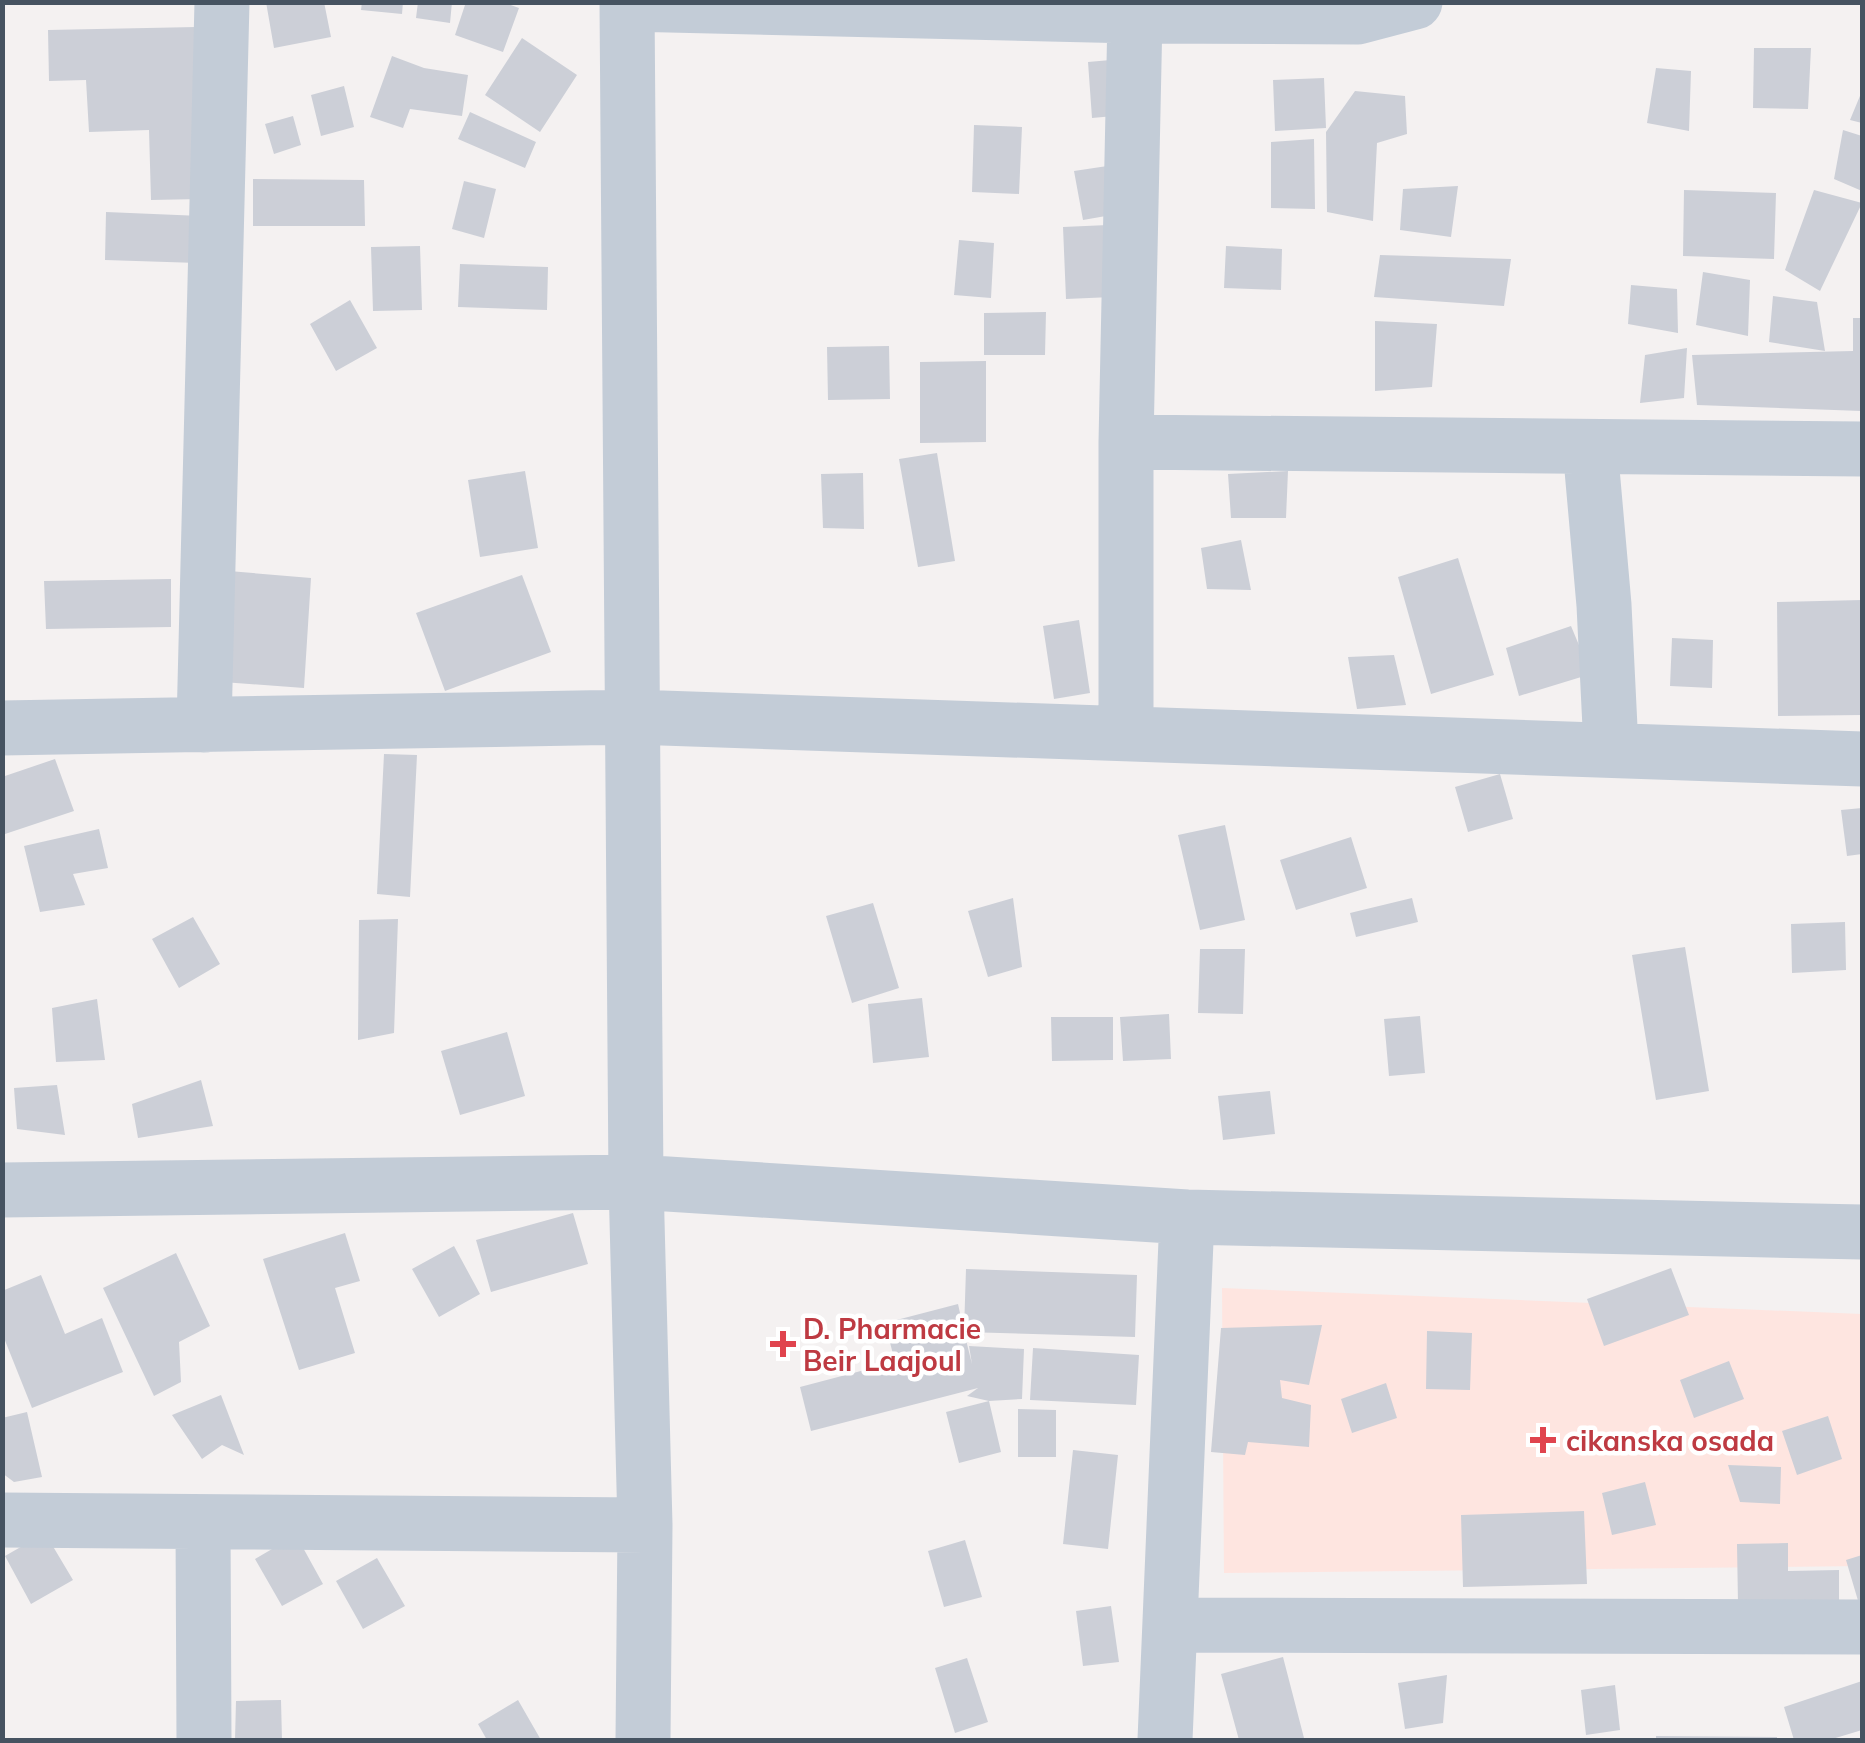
<svg xmlns="http://www.w3.org/2000/svg" width="1865" height="1743" viewBox="0 0 1865 1743" font-family="Mulish,sans-serif">
  <style>
    .medical { fill: #fee5e0 }
    .building { fill: #cccfd7 }
    .lines { fill: none; stroke-linecap: round; stroke-linejoin: round }
    .street { stroke: #c3ccd7; stroke-width: 55 }
    .health-dot { fill: #e0444e; stroke: #fff; stroke-width: 4 }
    .labels { text-anchor: middle; dominant-baseline: central; stroke-width: 9; stroke-linejoin: round; paint-order: stroke }
    .health-label { font-size: 28px; font-weight: bold; fill: #be3a42; stroke: #fff; text-anchor: start }
  </style>
  <rect width="100%" height="100%" fill="#f4f1f1"/>
  <!-- medical -->
  <path class="medical" d="M1222 1288 1862 1314V1566L1224 1573Z"/>
  <!-- building -->
  <path class="building" d="M266 2H324L331 37 274 48Z
    M362 2H403L402 14 361 10Z
    M418 2H452L450 23 416 18Z
    M466 2H503L519 8 503 52 455 35Z
    M196 27 201 199 151 200 149 130 89 132 86 80 49 81 48 30Z
    M522 38 577 75 540 132 485 95Z
    M1754 48H1811L1808 109 1753 108Z
    M392 56 424 68 468 75 462 116 410 109 403 128 370 117Z
    M1122 59 1125 115 1092 118 1088 62Z
    M1656 68 1691 71 1689 131 1647 123Z
    M1324 78 1326 128 1275 131 1273 80Z
    M344 86 354 127 321 136 311 95Z
    M1355 91 1405 96 1407 134 1377 143 1373 221 1327 212 1326 132Z
    M1862 91V123L1850 120Z
    M470 112 536 142 525 168 458 139Z
    M293 116 301 145 274 154 265 124Z
    M974 125 1022 127 1019 194 972 192Z
    M1843 130 1862 136V191L1834 179Z
    M1314 139 1315 209 1271 208V142Z
    M1114 165 1123 213 1083 220 1074 171Z
    M253 179 364 180 365 226H253Z
    M464 181 496 189 484 238 452 229Z
    M1458 186 1451 237 1400 230 1403 189Z
    M1684 190 1776 193 1774 259 1683 256Z
    M1814 190 1862 203 1820 291 1785 270Z
    M106 212 201 216 198 263 105 260Z
    M1108 225 1112 297 1066 299 1063 227Z
    M959 240 994 243 991 298 954 295Z
    M420 246 422 310 373 311 371 247Z
    M1226 246 1282 249 1281 290 1224 288Z
    M1380 255 1511 259 1504 306 1374 297Z
    M460 264 548 267 547 310 458 307Z
    M1703 272 1750 280 1748 336 1696 325Z
    M1631 285 1677 289 1678 333 1628 324Z
    M1773 296 1817 302 1825 351 1769 342Z
    M350 300 377 348 336 371 310 324Z
    M1046 312 1045 355H984V313Z
    M1853 318H1862V411L1697 405 1692 355 1853 351Z
    M1375 321 1437 324 1432 387 1375 391Z
    M889 346 890 399 828 400 827 347Z
    M1687 348 1684 398 1640 403 1645 355Z
    M986 361V442L920 443V362Z
    M937 453 955 561 918 567 899 459Z
    M525 471 538 548 480 557 468 480Z
    M1288 471 1286 518H1231L1228 474Z
    M863 473 864 529 823 528 821 474Z
    M1241 540 1251 590 1207 589 1201 548Z
    M1458 558 1494 675 1431 694 1398 577Z
    M217 570 311 578 304 688 209 681Z
    M522 575 551 652 445 691 416 613Z
    M171 579V627L46 629 44 581Z
    M1862 600V715L1778 716 1777 602Z
    M1079 620 1090 693 1054 699 1043 626Z
    M1571 626 1591 674 1519 696 1506 648Z
    M1672 638 1713 640 1712 688 1670 686Z
    M1394 655 1406 705 1357 709 1348 657Z
    M384 754 417 755 410 897 377 894Z
    M55 759 74 811 2 835V777Z
    M1500 774 1513 819 1468 832 1455 787Z
    M1862 808V854L1847 856 1841 810Z
    M1225 825 1245 920 1200 930 1178 835Z
    M99 829 108 868 73 874 85 905 40 912 24 846Z
    M1351 837 1367 888 1296 910 1280 860Z
    M1013 898 1022 967 988 977 968 911Z
    M1412 898 1418 922 1356 937 1350 913Z
    M873 903 899 988 852 1003 826 916Z
    M193 917 220 964 179 988 152 939Z
    M398 919 394 1033 358 1040 359 920Z
    M1845 922 1846 970 1792 973 1791 924Z
    M1685 947 1709 1091 1656 1100 1632 955Z
    M1200 949H1245L1243 1014 1198 1013Z
    M922 998 929 1057 873 1063 868 1004Z
    M97 999 105 1060 56 1062 52 1008Z
    M1169 1014 1171 1059 1123 1061 1120 1017Z
    M1420 1016 1425 1073 1389 1076 1384 1019Z
    M1051 1017H1113V1060L1052 1061Z
    M507 1032 525 1096 460 1115 441 1051Z
    M201 1080 213 1126 138 1138 132 1104Z
    M57 1085 65 1135 17 1129 14 1088Z
    M1270 1091 1275 1134 1223 1140 1218 1096Z
    M573 1213 588 1264 491 1292 476 1240Z
    M345 1233 360 1281 335 1288 355 1353 299 1370 263 1259Z
    M454 1246 480 1294 439 1317 412 1269Z
    M176 1253 210 1326 179 1342 181 1382 154 1396 103 1288Z
    M1671 1268 1689 1315 1604 1346 1587 1299Z
    M966 1269 1137 1275 1135 1337 964 1332 972 1364 969 1346 1024 1349 1022 1399 989 1401 967 1396 978 1388 811 1431 800 1387 895 1362 885 1323 958 1304 964 1331Z
    M41 1275 65 1334 102 1318 123 1372 32 1408 2 1333V1291Z
    M1322 1325 1309 1385 1280 1380 1282 1398 1311 1405 1309 1447 1248 1442 1245 1455 1211 1452 1221 1328Z
    M1427 1331 1472 1333 1470 1390 1426 1389Z
    M1033 1348 1139 1355 1136 1405 1030 1400Z
    M1729 1361 1744 1399 1694 1418 1680 1380Z
    M1386 1383 1397 1418 1352 1433 1341 1399Z
    M221 1395 244 1455 222 1445 202 1459 172 1415Z
    M989 1401 1001 1452 959 1463 946 1412Z
    M1018 1409 1056 1410V1457H1018Z
    M27 1412 42 1477 14 1482 2 1473V1418Z
    M1828 1416 1842 1459 1797 1475 1782 1431Z
    M1073 1450 1118 1455 1108 1549 1063 1544Z
    M1728 1465 1781 1467 1780 1504 1740 1502Z
    M1645 1482 1656 1525 1612 1535 1602 1493Z
    M1584 1511 1587 1584 1463 1587 1461 1515Z
    M45 1533 73 1580 31 1604 5 1556Z
    M296 1535 323 1584 282 1606 255 1559Z
    M965 1540 982 1597 944 1607 928 1551Z
    M1788 1543V1571L1839 1570V1602L1738 1604 1737 1544Z
    M1862 1555V1603L1859 1604 1846 1560Z
    M377 1558 405 1606 363 1629 336 1581Z
    M1111 1606 1119 1662 1083 1666 1076 1611Z
    M1283 1657 1304 1738 1239 1740 1221 1674Z
    M967 1658 988 1722 955 1733 935 1668Z
    M1447 1675 1443 1723 1405 1729 1398 1683Z
    M1862 1681V1730L1829 1740H1794L1784 1707Z
    M1615 1685 1620 1730 1586 1735 1581 1690Z
    M281 1700 282 1740H235L236 1701Z
    M518 1700 541 1740H487L478 1724Z
    M1656 1736 1777 1737V1740H1656Z"/>
  <g class="lines">
    <!-- street -->
    <path class="street" d="M627 2 636 1182 645 1525 643 1740
      M627 4 1135 16 1358 17 1415 2
      M1126 442 1862 449
      M1590 447 1604 605 1611 748
      M204 725 222 2
      M2 728 633 717 1862 759
      M1126 733V442L1135 16
      M2 1190 636 1182 1187 1217 1862 1232
      M2 1520 645 1525
      M203 1523 204 1740
      M1170 1625 1862 1627
      M1165 1740 1187 1217"/>
  </g>
  <!-- markers -->
  <g class="health-dot">
    <path d="M778 1329h10v10h10v10h-10v10h-10v-10h-10v-10h10z"/>
    <path d="M1538 1425h10v10h10v10h-10v10h-10v-10h-10v-10h10z"/>
  </g>
  <g class="labels">
    <!-- health labels -->
    <g class="health-label">
      <text x="803" y="1328">D. Pharmacie<tspan x="803" dy="32">Beir Laajoul</tspan></text>
      <text x="1566" y="1440">cikanska osada</text>
    </g>
  </g>
  <!-- border -->
  <rect width="1865" height="1743" fill="none" stroke="#465361" stroke-width="10"/>
</svg>
